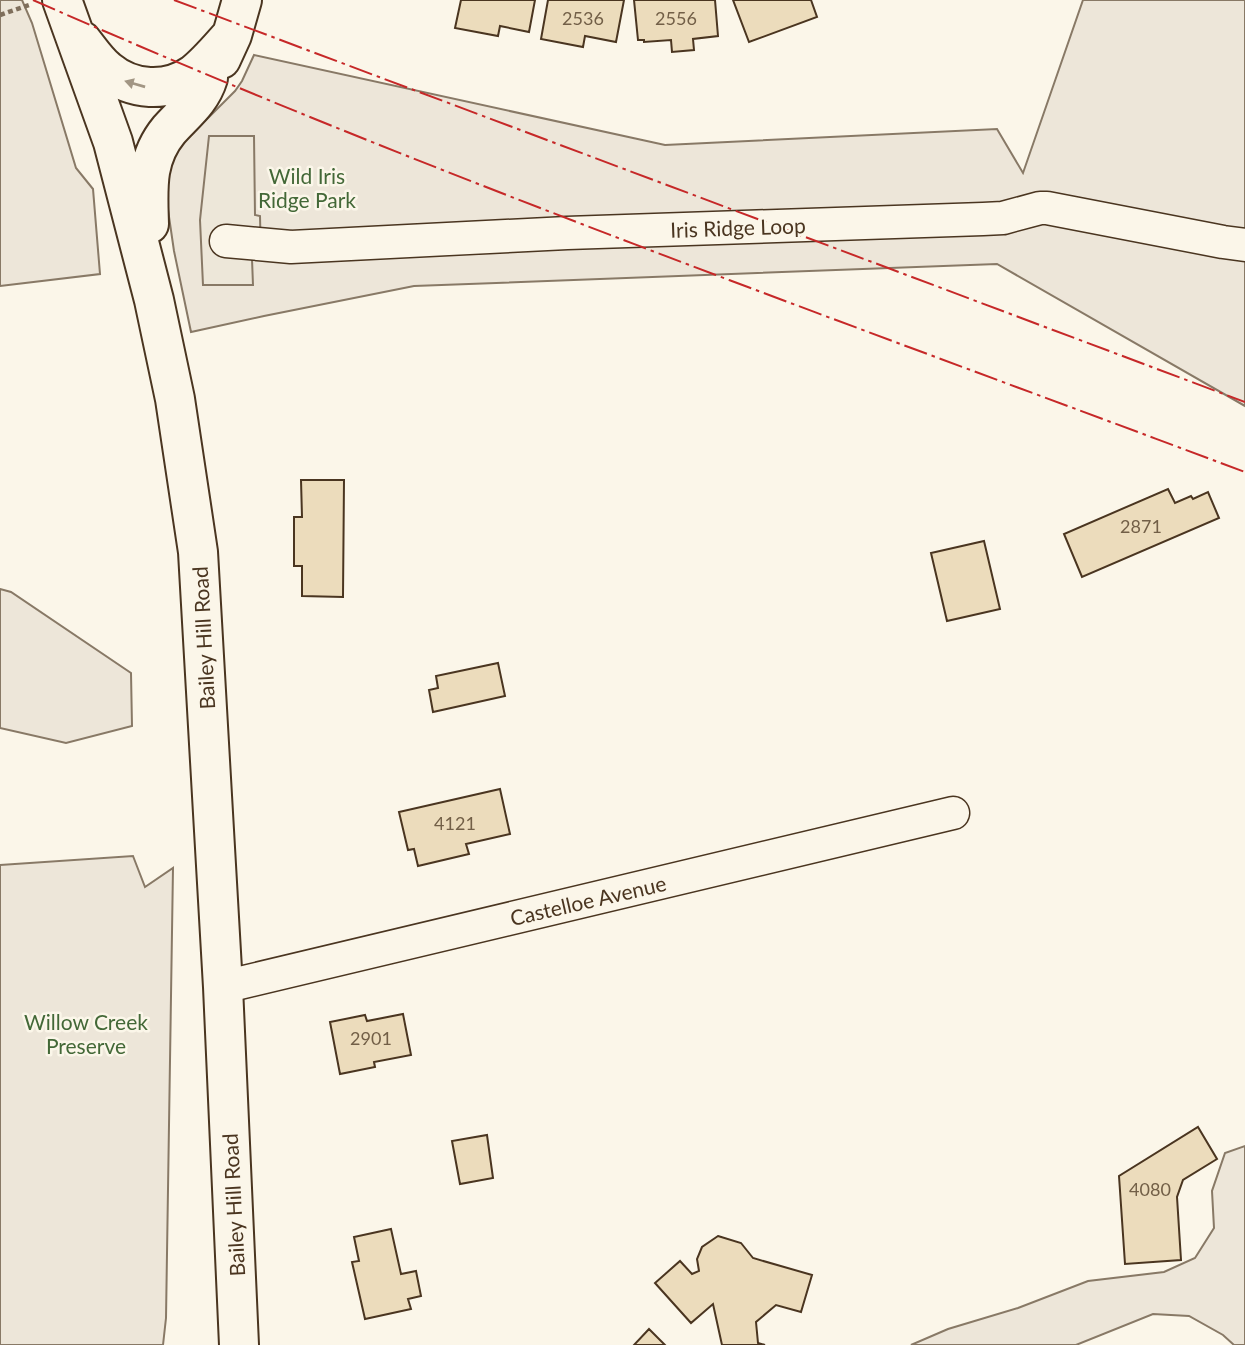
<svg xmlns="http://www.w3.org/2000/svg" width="1245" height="1345" viewBox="0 0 1245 1345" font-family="Lato,sans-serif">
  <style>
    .green { fill: #ede6d9; stroke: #887966; stroke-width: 2 }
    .parking { fill: #ede7d9; stroke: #887966; stroke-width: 2 }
    .building { fill: #ecdcbc; stroke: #4a3520; stroke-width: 2 }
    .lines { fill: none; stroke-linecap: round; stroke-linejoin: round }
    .minor-casing { stroke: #4a3520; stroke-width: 35 }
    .major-casing { stroke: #4a3520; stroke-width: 42 }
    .path { stroke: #7f6f5c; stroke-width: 4.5; stroke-dasharray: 5 3.5; stroke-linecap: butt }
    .minor { stroke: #fbf6e9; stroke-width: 32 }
    .major { stroke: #fbf6e9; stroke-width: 38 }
    .power { stroke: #c62828; stroke-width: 2; stroke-dasharray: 24 5 3.5 5; stroke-linecap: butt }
    .oneway { fill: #a29684 }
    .labels { text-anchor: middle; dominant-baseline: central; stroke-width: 5; stroke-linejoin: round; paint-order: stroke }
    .number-label { font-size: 18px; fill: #725f47 }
    .park-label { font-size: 21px; fill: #436837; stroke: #fbf6e9 }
    .street-label { font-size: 21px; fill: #4a3520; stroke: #fbf6e9 }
  </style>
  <rect width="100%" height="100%" fill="#fbf6e9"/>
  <!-- green -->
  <path class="green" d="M0 0H22L32 23 76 168 93 189 100 274 0 286Z
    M1083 0H1245V406L997 264 414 286 264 316 191 332 174 251 168 210 167 179 170 164 179 147 235 91 242 81 254 55 665 145 997 129 1023 173Z
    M0 589 11 592 131 673 132 726 66 743 0 728Z
    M133 856 145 887 173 868 166 1318 163 1345H0V865Z
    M1245 1146V1345H1234L1223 1335 1189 1316 1153 1314 1076 1345H911L948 1329 1018 1308 1088 1281 1164 1272 1195 1258 1214 1228 1212 1191 1225 1153Z"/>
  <!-- parking -->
  <path class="parking" d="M209 136H254L255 215 260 216 261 259H252L253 285H203L200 220Z"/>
  <!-- building -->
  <path class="building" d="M461 0H535L529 32 500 26 498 36 455 28Z
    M548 0H624L616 42 585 36 583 47 541 39Z
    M634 0H715L718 36 693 39 694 50 672 52 671 40 644 42V40H638Z
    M733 0H811L817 17 749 42Z
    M301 480H344L343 597 302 596V566H294V517H302Z
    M1168 489 1175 503 1191 496 1193 499 1208 492 1219 518 1082 577 1064 534Z
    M984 541 1000 609 947 621 931 553Z
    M498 663 505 696 433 712 429 690 438 688 436 676Z
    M500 789 510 834 466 844 469 854 418 866 414 849 408 850 399 812Z
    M403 1014 411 1055 374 1062 375 1067 340 1074 330 1022 365 1015 367 1021Z
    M1198 1127 1217 1159 1183 1180 1177 1197 1181 1260 1125 1264 1119 1176Z
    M487 1135 493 1178 460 1184 452 1141Z
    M391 1229 401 1274 416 1271 421 1296 408 1299 411 1309 365 1319 352 1262 359 1261 354 1237Z
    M718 1236 741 1243 753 1258 812 1275 801 1312 776 1305 756 1322 758 1343 765 1345H722L713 1304 691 1323 655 1283 680 1261 692 1274 699 1271 697 1259 702 1247Z
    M649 1329 665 1345H634Z"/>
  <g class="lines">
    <!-- minor casing -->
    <g class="minor-casing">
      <path id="minor" d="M226 241 291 247 567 233 983 219 1003 218 1040 208H1047L1223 242 1245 245
        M223 987 953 813"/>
    </g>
    <!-- major casing -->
    <g class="major-casing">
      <path id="major" d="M62 0 113 142 154 300 175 399 198 552 223 987 239 1345
        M82 41C90 51 97 62 107 70 132 91 167 93 194 74 208 63 220 48 232 35
        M221 59 232 35 242 0
        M149 224C148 189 145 159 169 130 184 113 201 101 208 78"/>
    </g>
    <!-- path -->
    <path class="path" d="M0 15 32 4"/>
    <!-- minor -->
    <use href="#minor" class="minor"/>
    <!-- major -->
    <use href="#major" class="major"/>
    <!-- power -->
    <path class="power" d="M33 0C430 175 839 320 1245 472
      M174 0 1245 402"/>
  </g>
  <!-- one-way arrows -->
  <defs><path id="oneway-solid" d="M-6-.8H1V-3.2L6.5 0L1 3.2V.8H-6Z" transform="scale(1.75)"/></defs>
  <use class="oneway" href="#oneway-solid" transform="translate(135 84) rotate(-164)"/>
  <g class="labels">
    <!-- number labels -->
    <g class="number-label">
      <text x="583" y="18">2536</text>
      <text x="676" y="18">2556</text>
      <text x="1141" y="526">2871</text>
      <text x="455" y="823">4121</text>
      <text x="371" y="1038">2901</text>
      <text x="1150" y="1189">4080</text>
    </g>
    <!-- park labels -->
    <g class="park-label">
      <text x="307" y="175">Wild Iris<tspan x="307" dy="24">Ridge Park</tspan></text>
      <text x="86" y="1021">Willow Creek<tspan x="86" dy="24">Preserve</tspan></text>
    </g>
    <!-- street labels -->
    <g class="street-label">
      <text transform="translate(738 227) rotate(-2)">Iris Ridge Loop</text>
      <text transform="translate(203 638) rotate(-93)">Bailey Hill Road</text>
      <text transform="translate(588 900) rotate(-13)">Castelloe Avenue</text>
      <text transform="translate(233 1205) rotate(-93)">Bailey Hill Road</text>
    </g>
  </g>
</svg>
